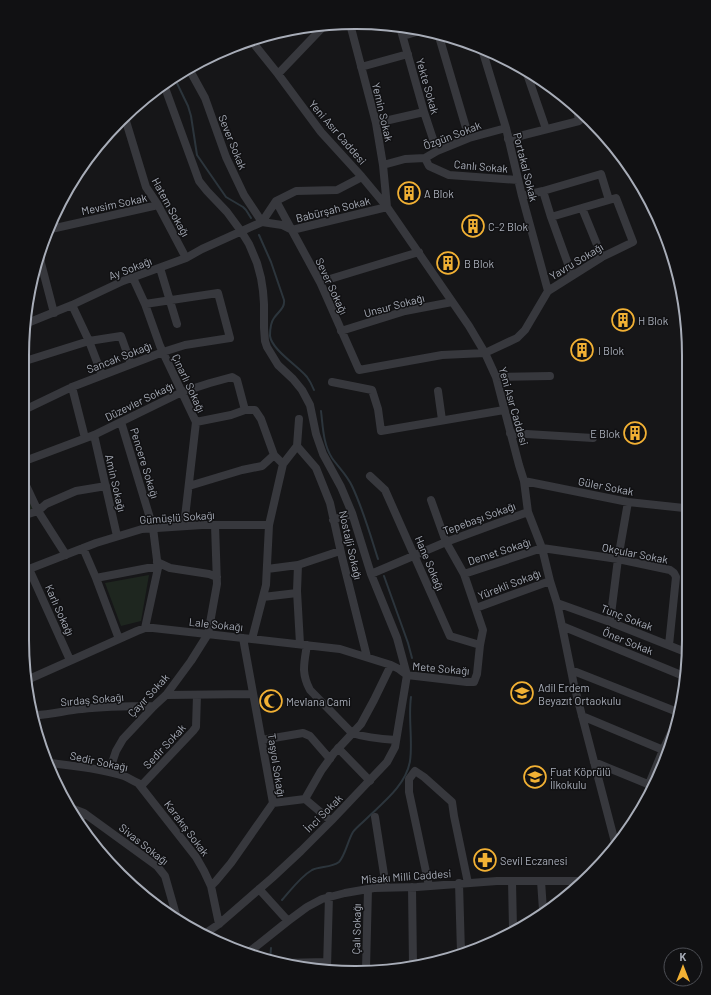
<svg xmlns="http://www.w3.org/2000/svg" width="711" height="995" viewBox="0 0 711 995" font-family="Barlow,sans-serif">
  <style>
    .green { fill: #1e261f }
    .lines { fill: none; stroke-linecap: round; stroke-linejoin: round }
    .stream { stroke: #2c353c; stroke-width: 2 }
    .minor { stroke: #37383d; stroke-width: 8 }
    .labels { text-anchor: middle; dominant-baseline: central; stroke-width: 3; stroke-linejoin: round; paint-order: stroke }
    .street-label { font-size: 11px; fill: #a8adb8; stroke: #111113 }
    .poi-label { font-size: 11px; fill: #a8adb8; stroke: #111113; text-anchor: start }
    .rim { fill: none; stroke: #a8adb8; stroke-width: 2 }
  </style>
  <rect width="100%" height="100%" fill="#161618"/>
  <!-- green -->
  <path class="green" d="M25 491 33 508 22 512V492Z
    M149 575 141 621 121 626 105 583Z"/>
  <g class="lines">
    <!-- stream -->
    <path class="stream" d="M174 77 188 106 191 116 197 155 208 171 226 197 243 207 246 210 251 218
      M259 235 271 262 284 300C285 308 279 311 274 318 271 322 270 330 270 336 272 350 298 366 307 377 310 381 312 385 314 390
      M321 411C323 427 323 444 332 458 339 468 347 475 352 486 363 509 370 534 378 559
      M384 576 408 643 412 658
      M282 900C291 890 300 877 312 870 320 866 331 868 339 862 345 856 348 840 353 832 356 828 361 824 364 821 381 804 406 786 410 761 413 740 408 718 411 697
      M270 960 271 948"/>
    <!-- minor -->
    <path class="minor" d="M400 27 424 112 437 151
      M438 33 469 138
      M403 36 423 30
      M250 39 278 74 321 132 362 177 387 207 469 326 485 353 496 377 519 465 524 481 528 512 542 548 550 581 557 603 562 626 574 685 616 846
      M482 49 506 128 522 196 548 291
      M188 67 205 98 226 157 234 174 244 195 262 222
      M361 67 408 54
      M526 71 546 129
      M278 74 322 28 323 24
      M164 85 199 181 207 191 227 212 241 231 249 244 257 263 261 278 263 291 264 304V328L265 341 267 347 278 365 293 379 302 390 310 405 316 434 323 454 341 487 352 513 371 574 397 638 407 675 395 747 387 762 331 821 301 851 272 878 219 924 203 935
      M125 118 146 187 158 205 186 258
      M376 123 424 112
      M508 139 579 121 577 108
      M425 158 429 166 449 175 518 180
      M383 165 405 159 425 158 437 151 469 138 506 128
      M543 191 551 217 572 275
      M276 201 320 282 359 370 442 355 485 353 517 338 525 330 548 291 602 257 633 242 616 198 609 200 601 174 543 191 522 196
      M582 208 602 257
      M551 217 609 200
      M262 222 282 225 292 230 387 207 383 165 376 123 350 24
      M262 222 276 201 296 191 337 190 362 177
      M51 229 158 205
      M41 257V263L54 313
      M160 268 177 324
      M133 278 145 304 160 346 196 422 184 526
      M320 282 419 252
      M72 305 89 341 102 375
      M25 324 72 305 123 281 186 258 202 249 262 222
      M341 331 405 311 452 302
      M22 362 89 341 121 336 131 364
      M496 377 550 376
      M332 382 372 390 378 409 381 431 504 410
      M72 387 85 438
      M438 391 442 420
      M22 411 72 387 163 352 185 345 230 338 218 293 145 304
      M121 422 153 528 158 568 145 628
      M196 422 231 415 245 410H255L261 419 274 455 283 464
      M510 433 593 438
      M94 435 117 536
      M297 446 316 468 330 503 342 557 367 657
      M22 462 94 435 182 392 210 383 232 377 237 380 245 410
      M370 476 385 490 450 636 480 645
      M22 477 38 511 66 555
      M524 481 628 502 684 508
      M189 486 242 470 262 466 274 455
      M431 500 446 542 464 574
      M687 502 684 508 687 515
      M22 516 38 511 46 504 76 491 106 486
      M333 520 352 513
      M83 548 96 578 119 639
      M157 562 170 568 209 574 217 577
      M22 569H29L96 543 142 529 202 525H269
      M29 569 70 660
      M267 569 298 565
      M371 574 446 542 528 512
      M96 578 148 568H158
      M263 597 297 593
      M557 603 610 622 688 653
      M476 608 550 581
      M610 622 618 559 628 502
      M562 626 686 677
      M252 639 266 585 269 525 283 464 297 446 299 419
      M300 644 297 591 298 565 340 551
      M307 645C304 664 301 673 310 690L352 733C367 738 381 739 396 740
      M571 670 680 713
      M407 675 467 682H474L477 674 480 645 483 630 464 574 542 548 618 559 670 570 674 573 676 577 669 645
      M27 680 137 631 145 628H153L340 649 391 665 399 669 407 675
      M166 695 253 694
      M32 715C49 716 65 710 82 709 105 706 130 706 154 706
      M582 716 668 752
      M262 740 303 733 310 736 330 759
      M338 748 370 781
      M594 762 655 787
      M50 763C74 766 100 768 124 776 129 778 133 781 138 783L196 857 204 871 211 886
      M109 772 116 751 123 739 154 706 166 695 191 661 208 634 217 584 215 525
      M649 784 663 750 680 714
      M141 786 193 731 196 727 197 695
      M305 799 321 771 334 753 361 724 374 700 391 665
      M273 803 305 799 331 821
      M71 808 84 813 157 866 165 876 177 918
      M375 817 386 887
      M635 819 636 817
      M78 823 84 813
      M512 881 513 929
      M541 881 543 910
      M459 883 461 953
      M429 886 418 834 409 792V779L415 771 424 777 452 802 454 816 468 883
      M412 887 413 966
      M259 889 288 921
      M219 924 211 886 216 881 231 863 273 803 243 638
      M461 950 478 949
      M249 952 288 921 307 907 322 899 345 893 374 888 417 887 497 881H584
      M281 963 327 962
      M327 968 329 896
      M366 969 368 889"/>
  </g>
  <!-- icons -->
  <defs>
    <g id="building-ring" transform="scale(1.15)"><circle r="9.5" fill="#111113" stroke="#f2b134" stroke-width="1.5"/><path d="M-4-6H4V6H1V3H-1V6H-4ZM-2.5-4.3h1.7v1.8h-1.7ZM.8-4.3h1.7v1.8H.8ZM-2.5-1h1.7V.8h-1.7ZM.8-1h1.7V.8H.8Z" fill="#f2b134"/></g>
    <g id="school-ring" transform="scale(1.15)"><circle r="9.5" fill="#111113" stroke="#f2b134" stroke-width="1.5"/><path d="M0-5L7-2L0 1L-7-2ZM-4 1L0 2.5L4 1V4Q0 6-4 4Z" fill="#f2b134"/></g>
    <g id="mosque-ring" transform="scale(1.15)"><circle r="9.5" fill="#111113" stroke="#f2b134" stroke-width="1.5"/><path d="M3.5-4.9A6 6 0 1 0 3.5 4.9A5 5 0 1 1 3.5-4.9Z" fill="#f2b134"/></g>
    <g id="pharmacy-ring" transform="scale(1.15)"><circle r="9.5" fill="#111113" stroke="#f2b134" stroke-width="1.5"/><path d="M-2-6h4v4h4v4h-4v4h-4v-4h-4v-4h4Z" fill="#f2b134"/></g>
  </defs>
  <g fill-rule="evenodd">
    <use href="#building-ring" x="409" y="193"/>
    <use href="#building-ring" x="473" y="226"/>
    <use href="#building-ring" x="448" y="263"/>
    <use href="#building-ring" x="623" y="320"/>
    <use href="#building-ring" x="582" y="350"/>
    <use href="#building-ring" x="635" y="433"/>
    <use href="#school-ring" x="522" y="693"/>
    <use href="#mosque-ring" x="271" y="701"/>
    <use href="#school-ring" x="535" y="777"/>
    <use href="#pharmacy-ring" x="485" y="860"/>
  </g>
  <g class="labels">
    <!-- street labels -->
    <g class="street-label">
      <text transform="translate(428 86) rotate(74)">Yekte Sokak</text>
      <text transform="translate(383 112) rotate(77)">Yemin Sokak</text>
      <text transform="translate(338 132) rotate(49)">Yeni Asır Caddesi</text>
      <text transform="translate(452 135) rotate(-21)">Özgün Sokak</text>
      <text transform="translate(233 142) rotate(68)">Sever Sokak</text>
      <text transform="translate(481 166) rotate(5)">Canlı Sokak</text>
      <text transform="translate(526 167) rotate(76)">Portakal Sokak</text>
      <text transform="translate(114 204) rotate(-12)">Mevsim Sokak</text>
      <text transform="translate(171 207) rotate(61)">Hatem Sokağı</text>
      <text transform="translate(333 209) rotate(-14)">Babürşah Sokak</text>
      <text transform="translate(576 261) rotate(-31)">Yavru Sokağı</text>
      <text transform="translate(130 268) rotate(-21)">Ay Sokağı</text>
      <text transform="translate(332 286) rotate(65)">Sever Sokağı</text>
      <text transform="translate(394 305) rotate(-15)">Unsur Sokağı</text>
      <text transform="translate(119 357) rotate(-21)">Sancak Sokağı</text>
      <text transform="translate(189 383) rotate(65)">Çınarlı Sokağı</text>
      <text transform="translate(139 401) rotate(-26)">Düzevler Sokağı</text>
      <text transform="translate(514 406) rotate(74)">Yeni Asır Caddesi</text>
      <text transform="translate(145 463) rotate(73)">Pencere Sokağı</text>
      <text transform="translate(116 483) rotate(77)">Amin Sokağı</text>
      <text transform="translate(606 486) rotate(11)">Güler Sokak</text>
      <text transform="translate(177 517) rotate(-4)">Gümüşlü Sokağı</text>
      <text transform="translate(479 518) rotate(-20)">Tepebaşı Sokağı</text>
      <text transform="translate(351 545) rotate(77)">Nostalji Sokağı</text>
      <text transform="translate(499 551) rotate(-18)">Demet Sokağı</text>
      <text transform="translate(635 553) rotate(11)">Okçular Sokak</text>
      <text transform="translate(430 563) rotate(67)">Hane Sokağı</text>
      <text transform="translate(509 584) rotate(-21)">Yürekli Sokağı</text>
      <text transform="translate(60 610) rotate(66)">Karlı Sokağı</text>
      <text transform="translate(627 617) rotate(21)">Tunç Sokak</text>
      <text transform="translate(216 624) rotate(6)">Lale Sokağı</text>
      <text transform="translate(628 641) rotate(22)">Öner Sokak</text>
      <text transform="translate(441 668) rotate(5)">Mete Sokağı</text>
      <text transform="translate(148 695) rotate(-47)">Çayır Sokak</text>
      <text transform="translate(92 699) rotate(-5)">Sırdaş Sokağı</text>
      <text transform="translate(164 746) rotate(-47)">Sedir Sokak</text>
      <text transform="translate(99 761) rotate(12)">Sedir Sokağı</text>
      <text transform="translate(277 765) rotate(81)">Taşyol Sokağı</text>
      <text transform="translate(323 813) rotate(-45)">İnci Sokak</text>
      <text transform="translate(187 828) rotate(53)">Karakış Sokak</text>
      <text transform="translate(144 844) rotate(38)">Sivas Sokağı</text>
      <text transform="translate(406 876) rotate(-4)">Misakı Milli Caddesi</text>
      <text transform="translate(356 929) rotate(-89)">Çalı Sokağı</text>
    </g>
    <!-- poi labels -->
    <g class="poi-label">
      <text x="424" y="193">A Blok</text>
      <text x="488" y="226">C-2 Blok</text>
      <text x="464" y="263">B Blok</text>
      <text x="638" y="320">H Blok</text>
      <text x="598" y="350">I Blok</text>
      <text x="620" y="433" text-anchor="end">E Blok</text>
      <text x="538" y="687">Adil Erdem<tspan x="538" dy="13">Beyazıt Ortaokulu</tspan></text>
      <text x="286" y="701">Mevlana Cami</text>
      <text x="550" y="771">Fuat Köprülü<tspan x="550" dy="13">İlkokulu</tspan></text>
      <text x="500" y="860">Sevil Eczanesi</text>
    </g>
  </g>
  <!-- crop -->
  <path d="M0 0H711V995H0ZM355 29H356A326 326 0 0 1 682 355V640A326 326 0 0 1 356 966H355A326 326 0 0 1 29 640V355A326 326 0 0 1 355 29Z" fill="#111113" fill-rule="evenodd"/>
  <path class="rim" d="M355 29H356A326 326 0 0 1 682 355V640A326 326 0 0 1 356 966H355A326 326 0 0 1 29 640V355A326 326 0 0 1 355 29Z"/>
  <!-- north arrow -->
  <g transform="translate(683 967)"><circle r="19" fill="#111113" stroke="#4d4f55"/>
  <path d="M0-3L7 15L0 10L-7 15Z" fill="#f2b134"/>
  <text y="-6" font-size="11" font-weight="bold" text-anchor="middle" fill="#a8adb8">K</text>
  </g>
</svg>
